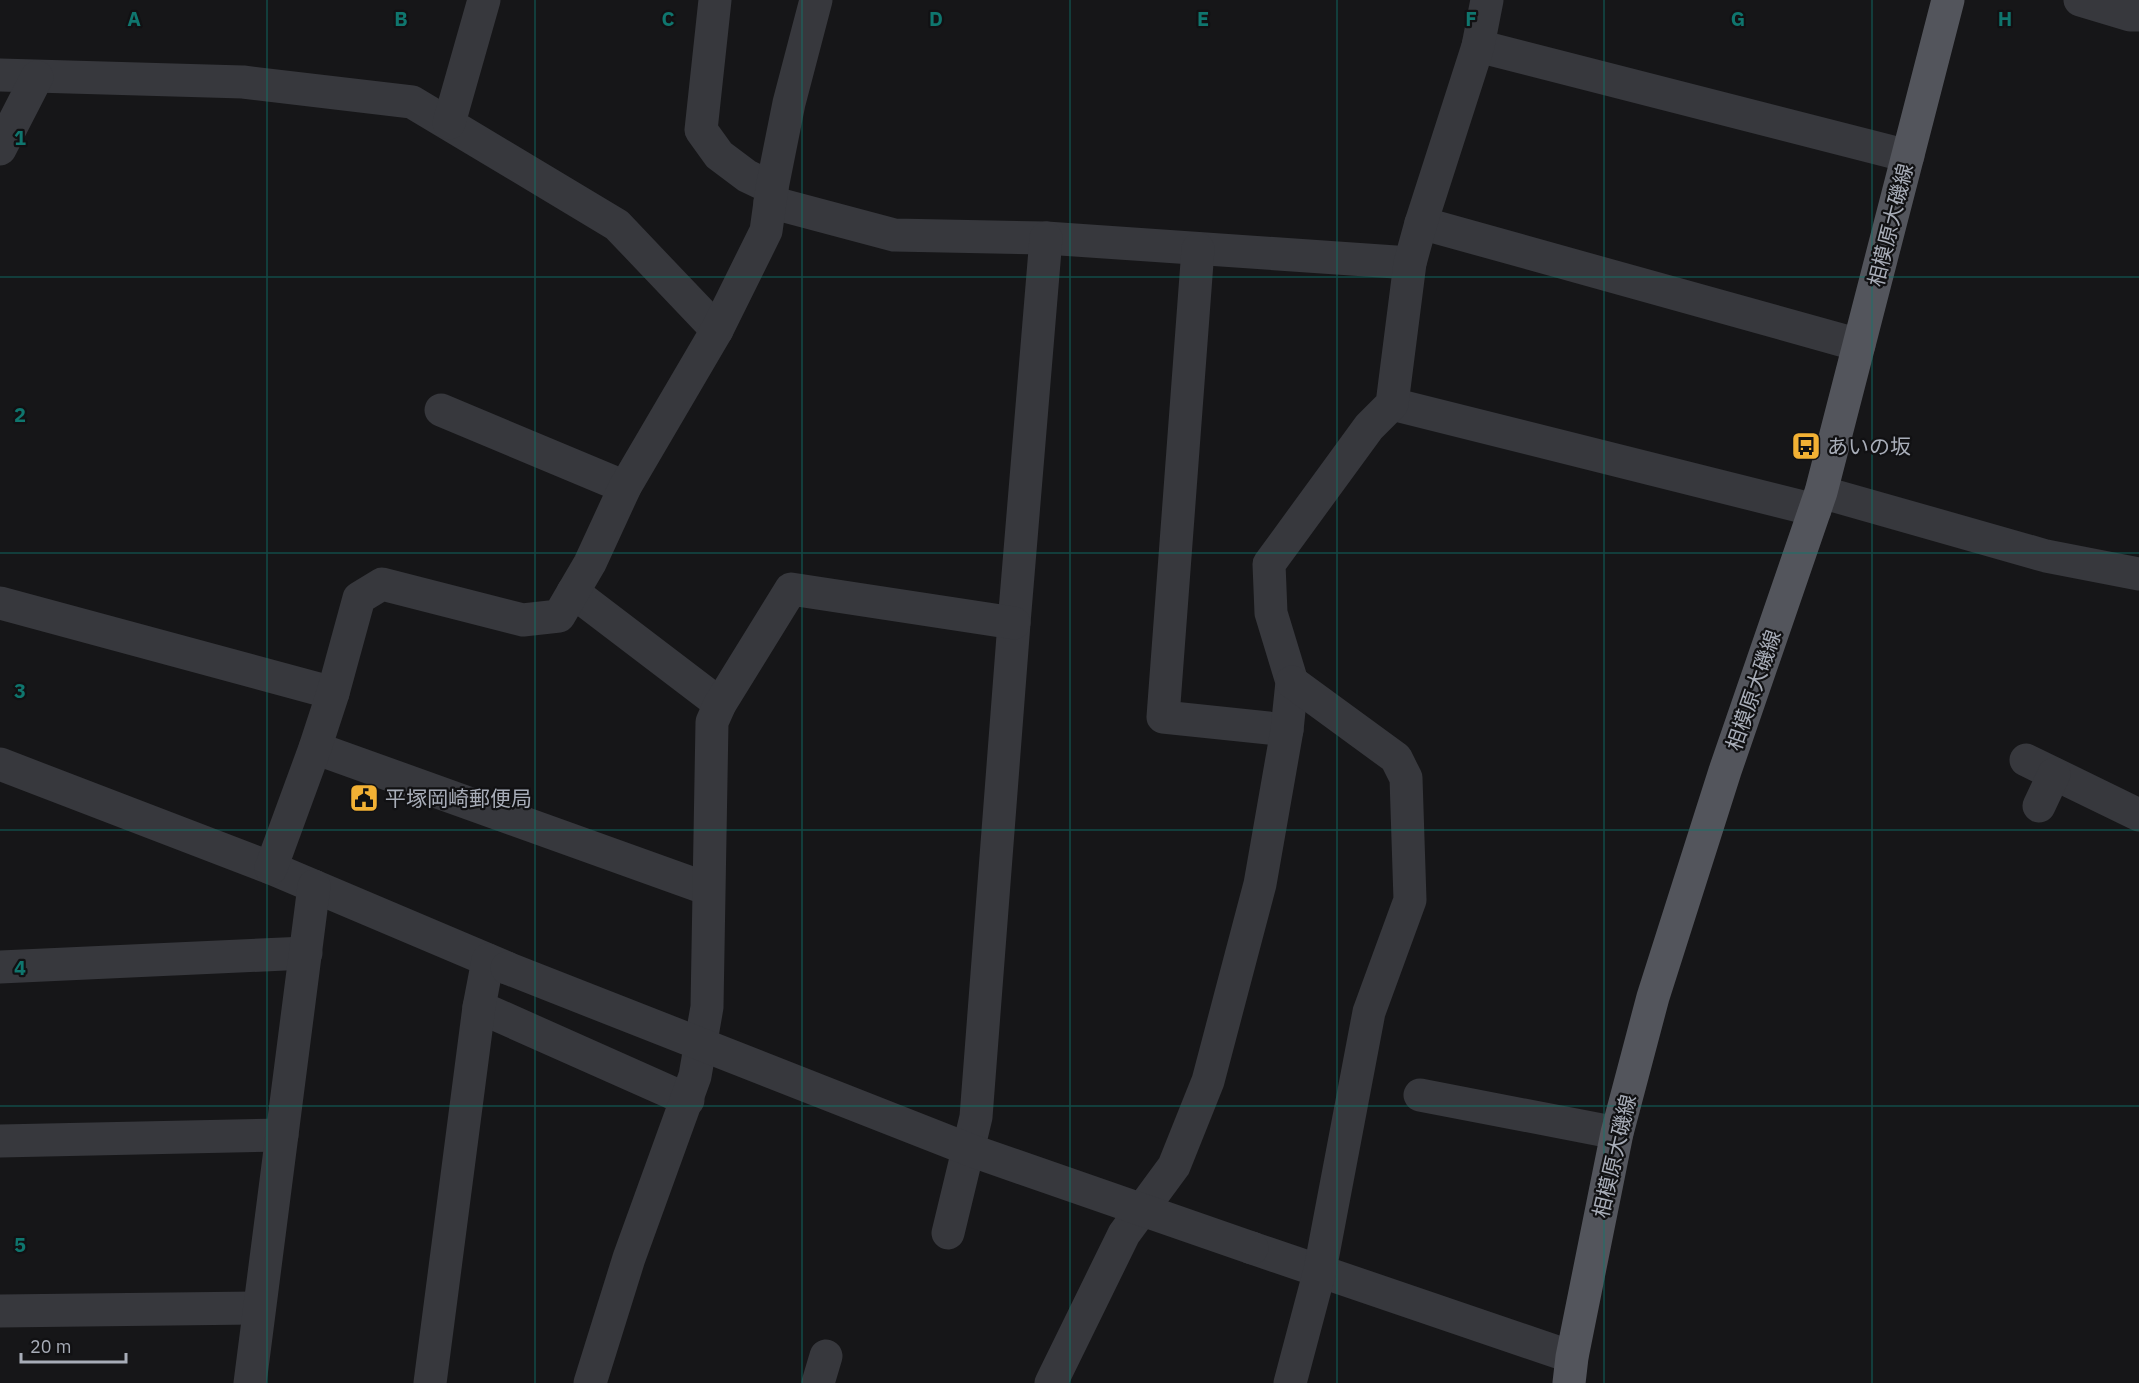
<svg xmlns="http://www.w3.org/2000/svg" width="2139" height="1383" viewBox="0 0 2139 1383" font-family="'IBM Plex Sans','Noto Sans JP',sans-serif">
<style>
.lines{fill:none;stroke-linecap:round;stroke-linejoin:round}
.minor{stroke:#37383d;stroke-width:33}
.major{stroke:#53555c;stroke-width:33}
.minor-bridge{stroke:#37383d;stroke-width:33}
.grid{fill:none;stroke:#0f766e;stroke-width:1.5;stroke-opacity:0.55}
.labels{text-anchor:middle;dominant-baseline:central;stroke-width:4.5;stroke-linejoin:round;paint-order:stroke}
.street-label{font-size:21px;fill:#a8adb8;stroke:#111113}
.poi-label{font-size:21px;fill:#a8adb8;stroke:#111113;text-anchor:start}
.grid-label{font-size:20px;text-anchor:middle;font-weight:bold;fill:#0f766e;stroke:#111113;stroke-width:4.5;stroke-linejoin:round;paint-order:stroke}
</style>
<rect width="100%" height="100%" fill="#161618"/>
<g class="lines">
<g class="minor">
<polyline points="715,0 701,130 719,155 747,176 772,188"/>
<polyline points="2080,0 2130,15 2139,15"/>
<polyline points="1478,46 1908,156"/>
<polyline points="0,75 243,82 412,102 617,225 717,330"/>
<polyline points="449,123 484,0"/>
<polyline points="0,149 37,77"/>
<polyline points="770,202 894,235 1046,238 1410,263"/>
<polyline points="1421,223 1859,345"/>
<polyline points="1198,249 1163,717 1287,730"/>
<polyline points="1392,404 1815,510"/>
<polyline points="441,410 625,487"/>
<polyline points="1821,492 2046,556 2139,574"/>
<polyline points="573,592 720,704"/>
<polyline points="0,603 333,693"/>
<polyline points="315,748 708,889"/>
<polyline points="2026,760 2139,815"/>
<polyline points="0,764 271,868 507,968"/>
<polyline points="2039,806 2054,774"/>
<polyline points="271,868 315,748 333,693 359,598 382,584 523,620 559,616 590,563 625,487 717,330 766,231 772,188 789,103 816,0"/>
<polyline points="0,967 306,953"/>
<polyline points="479,1007 688,1100"/>
<polyline points="1420,1095 1617,1133"/>
<polyline points="0,1141 282,1135"/>
<polyline points="948,1233 976,1117 1014,623 1046,238"/>
<polyline points="1252,1248 1572,1357"/>
<polyline points="0,1311 259,1308"/>
<polyline points="250,1383 314,886"/>
<polyline points="430,1383 479,1007 488,960"/>
<polyline points="590,1383 629,1258 695,1076 707,1007 712,722 720,704 791,589 1014,623"/>
<polyline points="818,1383 826,1356"/>
<polyline points="1051,1383 1124,1234 1174,1166 1208,1081 1260,884 1287,730 1292,682 1271,613 1269,564 1369,427 1392,404 1410,263 1421,223 1478,46 1487,0"/>
<polyline points="1290,1383 1320,1270 1369,1012 1410,900 1406,778 1396,758 1292,682"/>
</g>
<polyline class="major" points="1569,1383 1572,1357 1617,1133 1653,997 1725,771 1821,492 1948,0"/>
<polyline class="minor-bridge" points="507,968 970,1150 1252,1248"/>
</g>
<path class="grid" d="M267,0v1383M535,0v1383M802,0v1383M1070,0v1383M1337,0v1383M1604,0v1383M1872,0v1383M0,277h2139M0,553h2139M0,830h2139M0,1106h2139"/>
<defs>
<g id="bus-square" transform="scale(1.5)"><rect x="-9" y="-9" width="18" height="18" rx="4" fill="#f2b134" stroke="#111113"/><path d="M-5-6H5V4H4V6H2V4H-2V6H-4V4H-5ZM-3.5-4V0h7V-4ZM-3.5 1.2v1.5H-2V1.2ZM2 1.2v1.5H3.5V1.2Z" fill="#111"/></g>
<g id="civic-square" transform="scale(1.5)"><rect x="-9" y="-9" width="18" height="18" rx="4" fill="#f2b134" stroke="#111113"/><path d="M-.6-6.5H3V-4.5H.6V-3L4-1V1h2V6H-6V1h2V-1L-.6-3ZM-1.2 2.5V6h2.4V2.5Z" fill="#111"/></g>
</defs>
<g fill-rule="evenodd">
<use href="#bus-square" x="1806" y="446"/>
<use href="#civic-square" x="364" y="798"/>
</g>
<g class="labels">
<g class="street-label">
<text transform="translate(1890 225) rotate(-76)">相模原大磯線</text>
<text transform="translate(1753 690) rotate(-71)">相模原大磯線</text>
<text transform="translate(1614 1156) rotate(-77)">相模原大磯線</text>
</g>
<g class="poi-label">
<text x="1827" y="446">あいの坂</text>
<text x="385" y="798">平塚岡崎郵便局</text>
</g>
</g>
<g class="grid-label">
<text x="134" y="26">A</text>
<text x="401" y="26">B</text>
<text x="668" y="26">C</text>
<text x="936" y="26">D</text>
<text x="1203" y="26">E</text>
<text x="1471" y="26">F</text>
<text x="1738" y="26">G</text>
<text x="2005" y="26">H</text>
<text x="20" y="145">1</text>
<text x="20" y="422">2</text>
<text x="20" y="698">3</text>
<text x="20" y="975">4</text>
<text x="20" y="1252">5</text>
</g>
<path d="M21 1353v9h105v-9" fill="none" stroke="#a8adb8" stroke-width="3"/>
<text x="30" y="1353" font-size="18" fill="#a8adb8" stroke="#111113" stroke-width="4.5" paint-order="stroke">20 m</text>
</svg>
